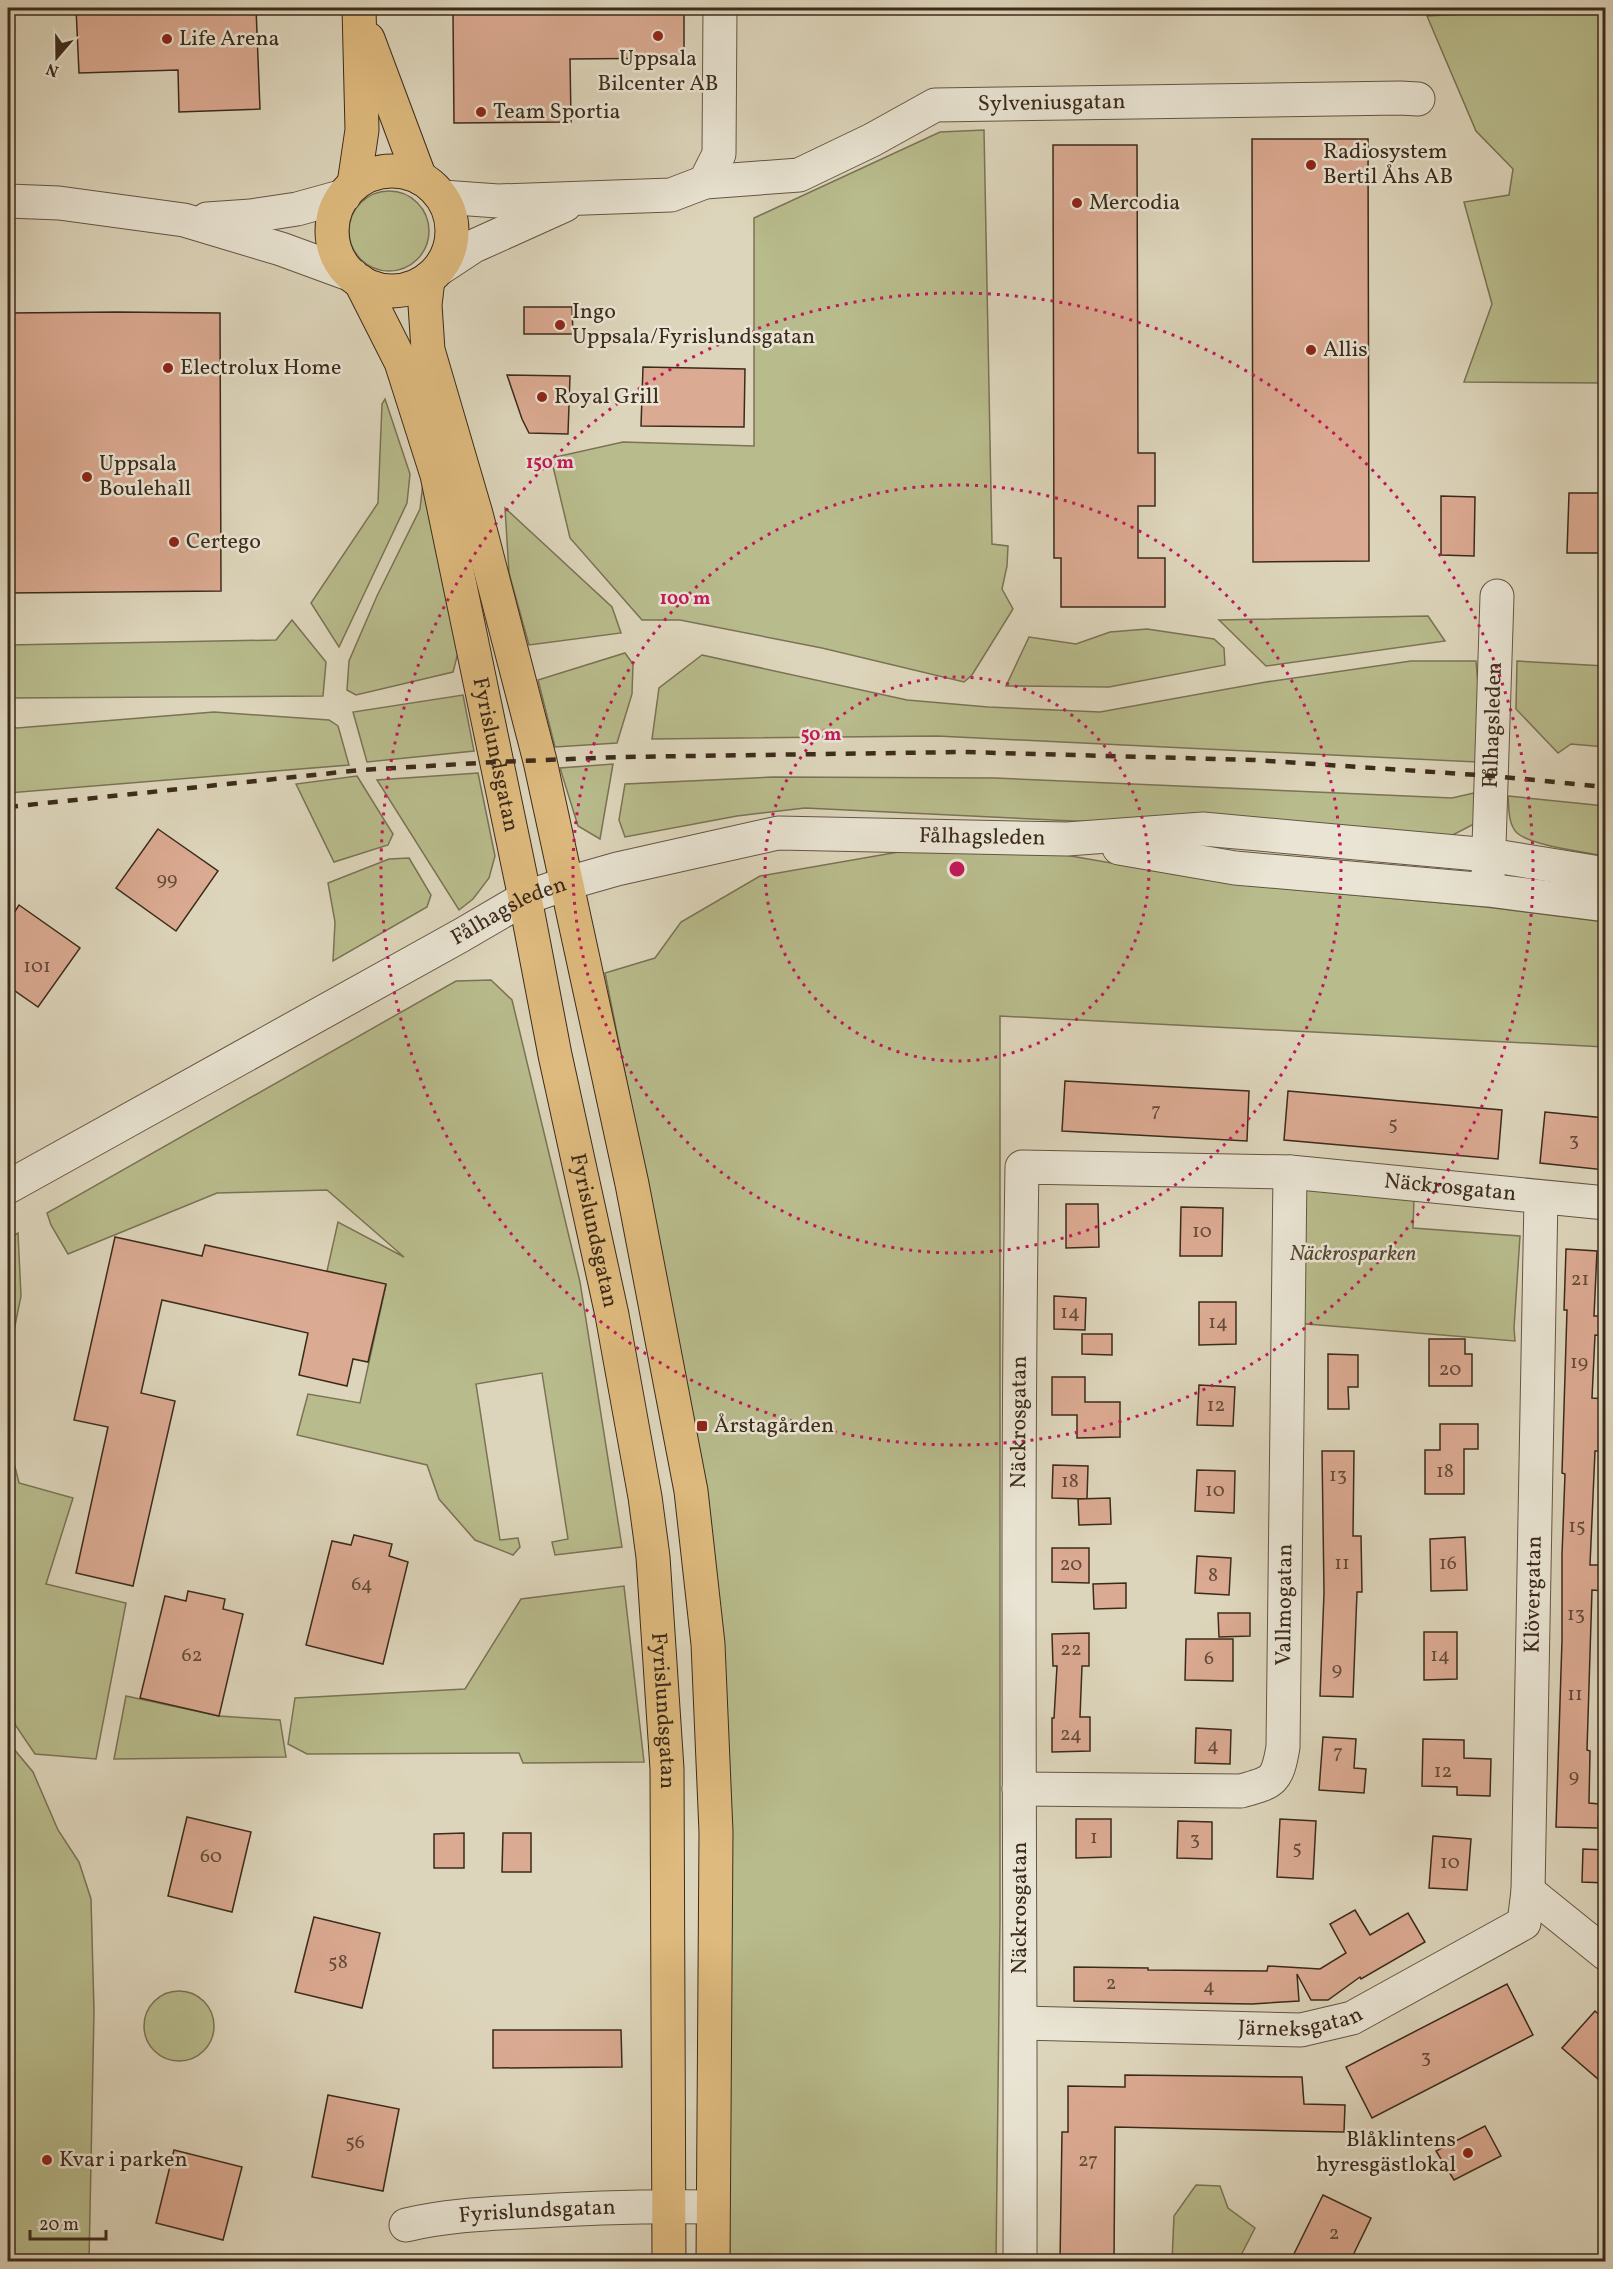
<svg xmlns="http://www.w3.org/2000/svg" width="1613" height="2269" viewBox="0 0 1613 2269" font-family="Vollkorn,serif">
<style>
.green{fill:#b8bb8c;stroke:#7a7354;stroke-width:1.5}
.building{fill:#dbaa92;stroke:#3c2b1b;stroke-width:1.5}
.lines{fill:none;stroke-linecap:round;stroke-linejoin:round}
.minor-casing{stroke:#645643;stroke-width:35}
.major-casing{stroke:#3c2b1b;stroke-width:35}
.minor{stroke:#e9e4d3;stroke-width:33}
.major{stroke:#deba7e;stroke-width:33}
.rail{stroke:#3c2b1b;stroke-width:4.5;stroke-dasharray:10 10;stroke-linecap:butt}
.ring{fill:none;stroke:#c2185b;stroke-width:3;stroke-dasharray:3 6}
.poi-dot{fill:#8f2418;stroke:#e9e4d3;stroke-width:2}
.labels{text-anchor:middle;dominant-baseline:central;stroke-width:5;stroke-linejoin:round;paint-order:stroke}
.number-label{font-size:20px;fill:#644b39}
.poi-label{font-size:22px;fill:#3c2b1b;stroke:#e9e4d3;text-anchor:start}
.street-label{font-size:22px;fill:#3c2b1b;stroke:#e9e4d3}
.park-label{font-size:22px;font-style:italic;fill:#554832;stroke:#e9e4d3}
.centre{fill:#c2185b;stroke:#e9e4d3;stroke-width:3}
.ring-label{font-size:18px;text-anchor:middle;font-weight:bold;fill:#c2185b;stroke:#e9e4d3;stroke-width:5;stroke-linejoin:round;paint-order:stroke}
</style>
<rect width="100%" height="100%" fill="#ddd5bb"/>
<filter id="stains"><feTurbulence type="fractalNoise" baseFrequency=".00333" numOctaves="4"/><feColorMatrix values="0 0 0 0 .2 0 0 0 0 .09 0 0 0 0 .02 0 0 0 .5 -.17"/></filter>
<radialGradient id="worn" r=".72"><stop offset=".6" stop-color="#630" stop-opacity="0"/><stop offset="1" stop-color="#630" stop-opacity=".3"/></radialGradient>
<g class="green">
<polygon points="1524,8 1605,8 1605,383 1464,382 1492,304 1464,202 1509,195 1513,169 1476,131 1427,16 1517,11"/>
<polygon points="984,130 992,544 1008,546 1007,566 1002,589 1013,609 972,675 964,682 822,648 680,620 642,620 570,538 551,458 623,442 754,446 754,218 940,132"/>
<circle cx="389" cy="231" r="40"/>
<polygon points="385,399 410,474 407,503 339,647 311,603 378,503 382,404"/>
<polygon points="424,473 459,649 453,672 356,695 347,690 349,661 377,596 420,509"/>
<polygon points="505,508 612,607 621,633 529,645 509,573"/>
<polygon points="1428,616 1445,641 1266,666 1219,620"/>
<polygon points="292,620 326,662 323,696 8,698 8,645 276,640"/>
<polygon points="1147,629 1214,639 1224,648 1225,665 1109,687 1006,686 1029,637 1076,644 1110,632"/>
<polygon points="625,653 633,664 632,694 617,743 555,747 538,680"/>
<polygon points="702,655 907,700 988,707 1100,712 1266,682 1411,661 1476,661 1480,708 1477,762 937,736 652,739 659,688"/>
<polygon points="1517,661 1605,666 1605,747 1571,744 1558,753 1516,709"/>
<polygon points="463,695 474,751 367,762 353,712"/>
<polygon points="214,712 329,720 338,726 349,765 8,793 8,726 17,728"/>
<polygon points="613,764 600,839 578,826 560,768"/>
<polygon points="478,773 495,856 489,878 473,899 459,910 377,780"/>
<polygon points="357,776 393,834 388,845 334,862 296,784"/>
<polygon points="773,777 995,778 1452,798 1474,793 1474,824 1445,839 805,808 737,816 625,837 619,820 625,784"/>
<path d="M1508,796l97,10v50c-20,-4 -73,-10 -88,-23 -9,-9 -8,-25 -9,-37z"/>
<polygon points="910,850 1065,855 1233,884 1486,907 1605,922 1605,1047 1000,1016 1000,1919 996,2261 730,2261 729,2207 684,1370 605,973 655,958 681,922 760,876"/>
<polygon points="409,858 431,895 427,907 333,961 335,922 328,883 389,859"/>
<polygon points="491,980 512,1000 580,1282 622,1547 555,1555 552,1542 568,1539 542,1373 476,1384 500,1540 518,1538 520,1547 513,1555 475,1540 439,1499 427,1465 297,1435 308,1394 360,1403 386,1285 327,1271 338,1222 404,1257 327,1190 217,1193 68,1254 51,1225 47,1213 456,981"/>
<polygon points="1297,1187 1414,1199 1413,1228 1520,1236 1514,1328 1515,1341 1295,1323"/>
<polygon points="18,1233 21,1296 8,1360 8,1239"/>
<polygon points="8,1446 10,1447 19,1483 73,1498 46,1584 126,1603 96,1759 35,1754 16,1726 8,1708"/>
<polygon points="624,1586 644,1762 523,1763 519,1753 307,1754 288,1744 295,1698 465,1689 521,1599"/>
<polygon points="126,1696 219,1716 280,1720 286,1757 114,1759"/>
<polygon points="8,1742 33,1772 58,1830 79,1862 91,1899 94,2011 89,2261 8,2261"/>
<circle cx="179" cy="2026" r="35"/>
<polygon points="1196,2185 1220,2186 1228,2208 1255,2228 1238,2261 1233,2261 1223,2256 1220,2261 1172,2261 1174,2216"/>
</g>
<g class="building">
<polygon points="76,8 256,8 260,109 179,112 178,70 79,73"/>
<polygon points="684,11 684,58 570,59 571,122 454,123 453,14"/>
<polygon points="1252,139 1368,139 1369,561 1253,562"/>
<polygon points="1053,145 1137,145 1138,453 1155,453 1155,506 1138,506 1138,558 1165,558 1165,607 1061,607 1061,558 1054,558"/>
<polygon points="524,307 572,307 573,334 524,334"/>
<polygon points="117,312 220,313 221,591 8,593 8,313"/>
<polygon points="643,367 745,369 744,427 641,426"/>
<polygon points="507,375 570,376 568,434 529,433 522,419"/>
<polygon points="1569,493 1605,493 1605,553 1567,553"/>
<polygon points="1441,496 1475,497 1474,556 1441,555"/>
<polygon points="158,829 218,871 176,931 116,888"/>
<polygon points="19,905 80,948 38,1007 8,986 8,922"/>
<polygon points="1065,1081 1249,1091 1247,1141 1062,1131"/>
<polygon points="1288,1091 1502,1110 1498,1159 1284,1140"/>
<polygon points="1545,1112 1605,1118 1605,1170 1540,1163"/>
<polygon points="1066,1204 1098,1204 1099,1247 1066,1248"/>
<polygon points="1181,1207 1223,1208 1222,1256 1180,1256"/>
<polygon points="115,1237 202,1256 205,1245 386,1284 368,1362 353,1359 347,1386 299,1375 308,1333 162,1300 141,1393 175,1401 133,1586 76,1573 108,1427 74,1420"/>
<polygon points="1566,1249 1597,1251 1594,1316 1605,1316 1605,1336 1595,1335 1592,1398 1605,1399 1605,1451 1595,1451 1590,1565 1605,1565 1605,1591 1592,1590 1587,1750 1590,1751 1589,1803 1599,1804 1598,1828 1556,1827 1562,1640 1562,1555 1565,1474 1562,1473 1567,1310 1564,1310"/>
<polygon points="1054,1296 1086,1298 1085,1330 1054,1329"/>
<polygon points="1199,1302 1236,1302 1236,1344 1199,1345"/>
<polygon points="1082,1334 1112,1334 1112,1355 1082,1354"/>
<polygon points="1429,1339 1465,1339 1465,1354 1472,1354 1472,1386 1429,1386"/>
<polygon points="1328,1354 1358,1355 1358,1387 1348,1387 1349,1409 1328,1409"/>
<polygon points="1052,1377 1085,1377 1085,1402 1120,1402 1120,1437 1077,1438 1077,1415 1052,1415"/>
<polygon points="1199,1385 1235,1387 1233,1426 1197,1425"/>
<polygon points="1440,1424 1478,1424 1478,1449 1464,1449 1464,1494 1425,1494 1425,1450 1440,1450"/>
<polygon points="1322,1451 1354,1451 1353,1536 1361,1536 1362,1592 1357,1592 1353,1697 1320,1696 1324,1593"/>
<polygon points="1053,1465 1088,1466 1087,1499 1052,1498"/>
<polygon points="1197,1470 1235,1471 1234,1513 1195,1511"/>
<polygon points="1110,1498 1111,1524 1079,1525 1078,1499"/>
<polygon points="354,1535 392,1544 389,1556 408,1562 383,1664 306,1645 332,1541 351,1545"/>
<polygon points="1465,1537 1467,1590 1431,1591 1430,1539"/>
<polygon points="1052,1548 1089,1548 1089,1583 1052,1582"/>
<polygon points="1197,1556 1231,1558 1229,1595 1195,1593"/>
<polygon points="1126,1583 1126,1608 1094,1609 1093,1584"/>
<polygon points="188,1591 225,1599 223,1609 243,1614 219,1716 140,1698 165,1596 186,1601"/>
<polygon points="1218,1613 1250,1613 1250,1636 1219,1637"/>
<polygon points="1424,1632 1457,1632 1457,1679 1424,1680"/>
<polygon points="1089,1633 1089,1666 1082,1666 1080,1717 1090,1717 1090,1751 1052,1752 1052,1718 1054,1718 1057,1666 1053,1666 1052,1634"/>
<polygon points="1186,1639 1233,1639 1233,1681 1185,1680"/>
<polygon points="1196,1728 1231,1730 1230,1764 1195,1763"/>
<polygon points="1323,1737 1356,1739 1354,1768 1366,1769 1364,1793 1319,1790"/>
<polygon points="1423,1739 1464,1740 1464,1758 1491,1759 1490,1796 1457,1795 1457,1787 1422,1786"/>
<polygon points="187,1817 251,1832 232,1912 168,1896"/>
<polygon points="1076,1819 1111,1819 1111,1857 1076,1858"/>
<polygon points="1280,1819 1316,1821 1313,1879 1277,1877"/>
<polygon points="1178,1821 1212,1822 1212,1859 1177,1858"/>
<polygon points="464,1833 464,1868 434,1868 434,1834"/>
<polygon points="503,1833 531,1833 531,1872 502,1872"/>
<polygon points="1433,1836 1471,1839 1467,1890 1429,1888"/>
<polygon points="1583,1849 1605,1850 1605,1883 1582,1882"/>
<polygon points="1355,1910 1370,1935 1408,1913 1425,1942 1361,1979 1360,1977 1328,2000 1311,2000 1297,1974 1299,2001 1252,2004 1074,2001 1074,1967 1148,1968 1148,1970 1267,1971 1268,1966 1320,1969 1346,1953 1330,1924"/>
<polygon points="314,1917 380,1933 362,2008 295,1992"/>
<polygon points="1507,1984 1533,2035 1372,2118 1346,2067"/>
<polygon points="1595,2011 1605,2020 1605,2085 1562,2048"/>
<polygon points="493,2030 621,2030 622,2067 493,2068"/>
<polygon points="1125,2075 1302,2077 1304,2104 1345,2105 1344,2132 1115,2127 1114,2262 1060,2262 1062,2132 1068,2132 1068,2086 1125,2087"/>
<polygon points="328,2095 399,2109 383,2191 312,2177"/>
<polygon points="1485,2126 1501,2156 1454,2180 1436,2151"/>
<polygon points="174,2150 242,2167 223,2240 156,2223"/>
<polygon points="1323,2195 1371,2218 1356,2249 1350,2262 1290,2262"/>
</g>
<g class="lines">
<g class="minor-casing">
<g id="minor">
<path id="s1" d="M705,182l94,-7 73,-35 63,-35 465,-7 18,1"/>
<polyline points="442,197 498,201 671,195 705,182 719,154 720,8"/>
<polyline points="8,201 59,203 184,220 281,249 352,275"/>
<polyline points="207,219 251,216 297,209 344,196"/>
<polyline points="439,269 474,246 565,205"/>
<polyline points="1119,848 1235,868 1488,890 1606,905"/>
<path id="s2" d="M1488,877l9,-281"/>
<path id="s3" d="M8,1187l452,-251 65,-38 43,-15 49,-14 161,-36 289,6 136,-10 286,26 117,19"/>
<path id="s4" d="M1019,1789l222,2c32,-9 36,-9 42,-44l7,-575"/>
<polyline points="1528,1891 1606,1954"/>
<path id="s5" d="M1021,2023l280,7 51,-12 172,-95 4,-32 13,-694"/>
<path id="s6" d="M406,2225c37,-9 75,-11 114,-13 64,-4 129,-6 193,-5"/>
<path id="s7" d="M1020,2262c1,-365 -4,-730 2,-1095l268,5 316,31"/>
</g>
</g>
<g class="major-casing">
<g id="major">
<polyline points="368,39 420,178"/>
<circle cx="392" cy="231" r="60"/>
<polyline points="354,184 362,130 359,8"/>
<polyline points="428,279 425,305 428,350 476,514 540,761 632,1184 691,1491 708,1644 716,1832 713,2262"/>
<path id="s8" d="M360,281l41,81 36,113 88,423 30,157 57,260 33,182 8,60 14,212 2,493"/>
</g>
</g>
<use href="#minor" class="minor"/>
<use href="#major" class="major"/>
<polyline class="rail" points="8,807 361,770 496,762 621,757 963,752 1254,760 1493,776 1606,787"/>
</g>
<g class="ring">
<circle cx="957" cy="869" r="192"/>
<circle cx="957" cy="869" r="384"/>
<circle cx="957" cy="869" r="576"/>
</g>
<g class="poi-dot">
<circle cx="658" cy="36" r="6"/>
<circle cx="167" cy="39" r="6"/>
<circle cx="481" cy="112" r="6"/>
<circle cx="1311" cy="165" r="6"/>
<circle cx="1077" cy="203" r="6"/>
<circle cx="560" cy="325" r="6"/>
<circle cx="1311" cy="350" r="6"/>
<circle cx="168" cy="368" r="6"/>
<circle cx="542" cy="397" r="6"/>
<circle cx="87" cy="477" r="6"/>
<circle cx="174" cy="542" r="6"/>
<rect x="696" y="1420" width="12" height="12" rx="3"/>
<circle cx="1468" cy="2153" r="6"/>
<circle cx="47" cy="2160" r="6"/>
</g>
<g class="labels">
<g class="number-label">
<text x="167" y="880">99</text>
<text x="37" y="967">101</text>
<text x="1156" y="1111">7</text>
<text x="1393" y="1125">5</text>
<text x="1574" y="1141">3</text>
<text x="1202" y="1232">10</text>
<text x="1580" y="1280">21</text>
<text x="1070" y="1313">14</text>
<text x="1218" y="1323">14</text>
<text x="1579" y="1363">19</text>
<text x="1450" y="1370">20</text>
<text x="1216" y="1406">12</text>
<text x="1445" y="1472">18</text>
<text x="1338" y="1476">13</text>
<text x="1070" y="1482">18</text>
<text x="1215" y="1491">10</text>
<text x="1577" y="1527">15</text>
<text x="1342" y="1564">11</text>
<text x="1448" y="1564">16</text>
<text x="1071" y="1565">20</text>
<text x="1213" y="1576">8</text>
<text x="362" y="1585">64</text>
<text x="1576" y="1615">13</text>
<text x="1071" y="1650">22</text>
<text x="192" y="1656">62</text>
<text x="1440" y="1656">14</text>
<text x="1209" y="1659">6</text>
<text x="1337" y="1670">9</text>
<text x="1575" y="1695">11</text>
<text x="1071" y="1735">24</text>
<text x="1213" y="1746">4</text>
<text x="1338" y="1753">7</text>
<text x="1443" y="1772">12</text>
<text x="1574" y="1777">9</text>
<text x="1094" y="1838">1</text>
<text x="1195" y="1840">3</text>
<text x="1297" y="1849">5</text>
<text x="211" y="1857">60</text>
<text x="1450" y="1863">10</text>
<text x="338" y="1963">58</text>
<text x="1111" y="1984">2</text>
<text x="1209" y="1987">4</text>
<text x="1426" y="2058">3</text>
<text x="355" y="2143">56</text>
<text x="1088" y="2161">27</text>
<text x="1334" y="2234">2</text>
</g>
<g class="poi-label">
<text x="179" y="39">Life Arena</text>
<text x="658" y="59" text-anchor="middle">Uppsala<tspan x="658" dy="25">Bilcenter AB</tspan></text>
<text x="493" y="112">Team Sportia</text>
<text x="1323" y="152">Radiosystem<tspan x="1323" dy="25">Bertil Åhs AB</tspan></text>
<text x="1089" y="203">Mercodia</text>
<text x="572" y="312">Ingo<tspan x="572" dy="25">Uppsala/Fyrislundsgatan</tspan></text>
<text x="1323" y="350">Allis</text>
<text x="180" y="368">Electrolux Home</text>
<text x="554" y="397">Royal Grill</text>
<text x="99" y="464">Uppsala<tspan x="99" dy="25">Boulehall</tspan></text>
<text x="186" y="542">Certego</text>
<text x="714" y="1426">Årstagården</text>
<text x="1456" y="2140" text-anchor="end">Blåklintens<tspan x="1456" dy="25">hyresgästlokal</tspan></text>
<text x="59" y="2160">Kvar i parken</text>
</g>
<g class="street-label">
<text stroke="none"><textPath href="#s1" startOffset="364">Sylveniusgatan</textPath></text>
<text stroke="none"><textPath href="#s2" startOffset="152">Fålhagsleden</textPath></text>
<text stroke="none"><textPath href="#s8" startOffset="495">Fyrislundsgatan</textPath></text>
<text stroke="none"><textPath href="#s3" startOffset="1058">Fålhagsleden</textPath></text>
<text stroke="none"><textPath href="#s3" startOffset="572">Fålhagsleden</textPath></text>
<text stroke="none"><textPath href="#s7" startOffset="1524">Näckrosgatan</textPath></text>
<text stroke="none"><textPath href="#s8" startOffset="981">Fyrislundsgatan</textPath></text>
<text stroke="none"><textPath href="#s7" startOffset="840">Näckrosgatan</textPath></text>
<text stroke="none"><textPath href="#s5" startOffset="858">Klövergatan</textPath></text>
<text stroke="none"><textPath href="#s4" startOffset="432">Vallmogatan</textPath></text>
<text stroke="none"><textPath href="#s8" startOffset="1467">Fyrislundsgatan</textPath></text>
<text transform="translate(1020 1908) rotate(-90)">Näckrosgatan</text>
<text stroke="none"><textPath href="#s5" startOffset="280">Järneksgatan</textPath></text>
<text stroke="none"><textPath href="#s6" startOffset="132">Fyrislundsgatan</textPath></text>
</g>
<g class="park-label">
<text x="1353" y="1254">Näckrosparken</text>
</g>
</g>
<circle cx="957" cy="869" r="9" class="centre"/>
<g class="ring-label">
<text x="550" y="468">150 m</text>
<text x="685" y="604">100 m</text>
<text x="821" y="740">50 m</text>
</g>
<rect width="1613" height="2269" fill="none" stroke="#ddd5bb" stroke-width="30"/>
<rect x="9" y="9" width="1595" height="2251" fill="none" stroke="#3c2b1b" stroke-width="3"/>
<rect x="15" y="15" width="1583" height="2239" fill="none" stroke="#3c2b1b" stroke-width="1.5"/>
<g transform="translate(57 57) rotate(200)" stroke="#e9e4d3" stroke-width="4.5" paint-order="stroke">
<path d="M0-4.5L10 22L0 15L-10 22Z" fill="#3c2b1b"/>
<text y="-9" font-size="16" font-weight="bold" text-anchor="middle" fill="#3c2b1b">N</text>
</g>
<path d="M30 2230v9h76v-9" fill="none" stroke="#3c2b1b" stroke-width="3"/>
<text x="39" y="2230" font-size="18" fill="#3c2b1b" stroke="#e9e4d3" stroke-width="4.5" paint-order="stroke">20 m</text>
<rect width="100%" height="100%" filter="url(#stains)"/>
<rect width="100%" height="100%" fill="url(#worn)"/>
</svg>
